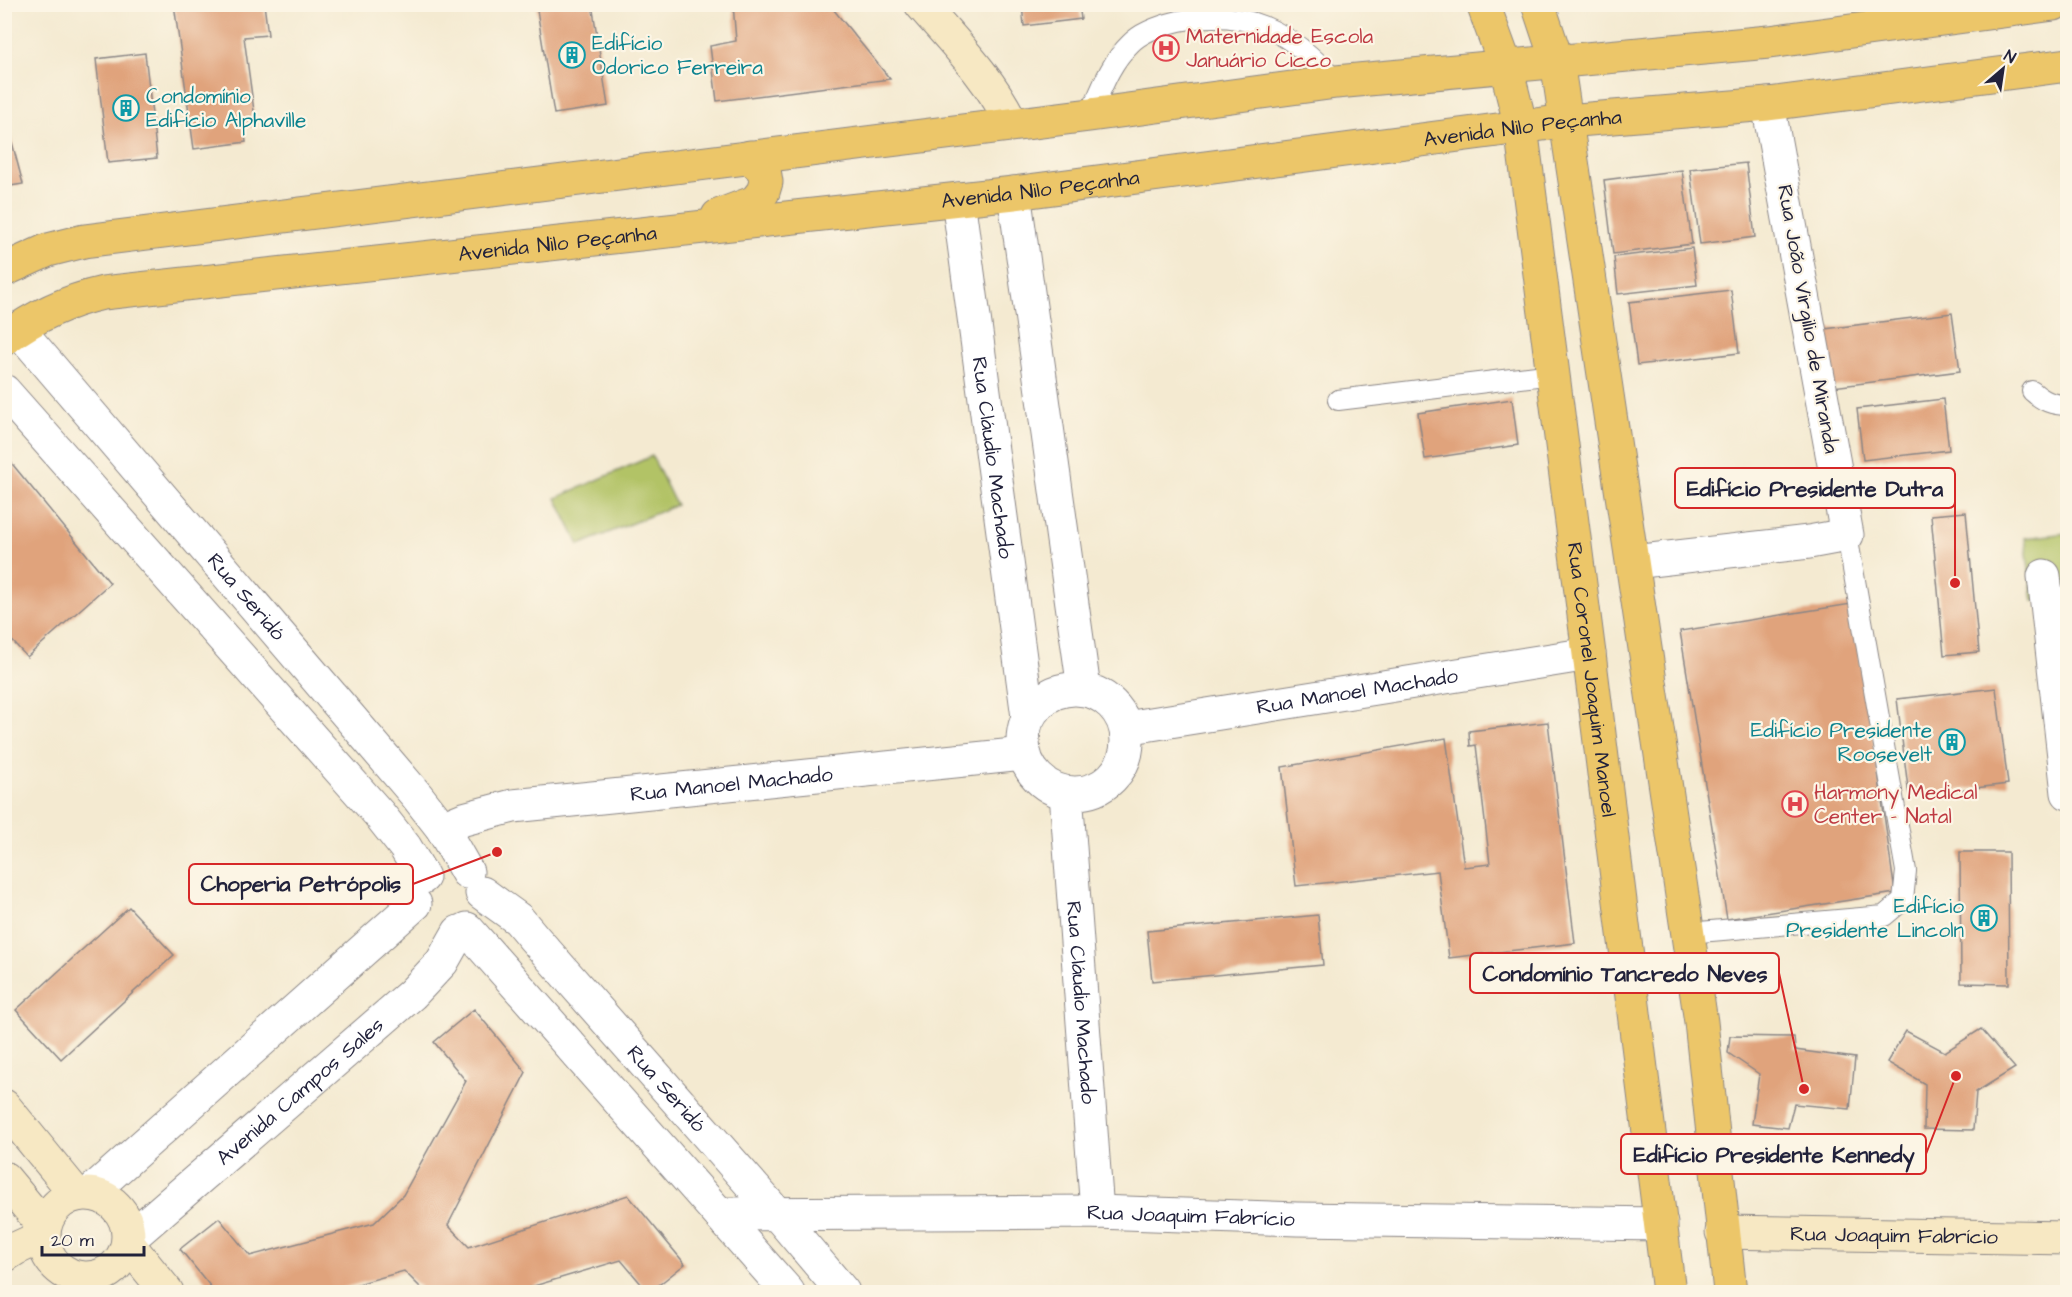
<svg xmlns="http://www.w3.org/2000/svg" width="2072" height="1297" viewBox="0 0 2072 1297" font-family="'Architects Daughter',sans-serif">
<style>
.green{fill:#b2c366;stroke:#6a7250;stroke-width:1.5}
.building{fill:#e0a37b}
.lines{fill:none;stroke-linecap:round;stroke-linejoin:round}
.lane-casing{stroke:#8b8686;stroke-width:22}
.street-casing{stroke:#8b8686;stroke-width:35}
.secondary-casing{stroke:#8b8686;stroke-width:35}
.primary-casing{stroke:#8b8686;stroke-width:35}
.lane{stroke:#fff;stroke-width:20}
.street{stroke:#fff;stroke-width:33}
.secondary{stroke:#f7e8c3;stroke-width:33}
.primary{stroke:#ecc669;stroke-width:33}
.labels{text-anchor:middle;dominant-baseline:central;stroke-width:4.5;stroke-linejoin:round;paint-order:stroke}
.health-label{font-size:21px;fill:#be3a42;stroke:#fcf5e5;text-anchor:start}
.culture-label{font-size:21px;fill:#0d838f;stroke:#fcf5e5;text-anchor:start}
.street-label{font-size:21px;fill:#22223b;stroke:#fcf5e5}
.leader{fill:none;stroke:#d62828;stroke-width:2}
.callout-dot{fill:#d62828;stroke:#fcf5e5;stroke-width:2}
.callout{fill:#fcf5e5;stroke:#d62828;stroke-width:2}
.callout-label{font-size:22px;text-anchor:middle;font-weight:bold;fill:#22223b}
</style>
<rect width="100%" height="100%" fill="#fcf5e5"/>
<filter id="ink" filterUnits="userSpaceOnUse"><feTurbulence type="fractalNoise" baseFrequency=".0167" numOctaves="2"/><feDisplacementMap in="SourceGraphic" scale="12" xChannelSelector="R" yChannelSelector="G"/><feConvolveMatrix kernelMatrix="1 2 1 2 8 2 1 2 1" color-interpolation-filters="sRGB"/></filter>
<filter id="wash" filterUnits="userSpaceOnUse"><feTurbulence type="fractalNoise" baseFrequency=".008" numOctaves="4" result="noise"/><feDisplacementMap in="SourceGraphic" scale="24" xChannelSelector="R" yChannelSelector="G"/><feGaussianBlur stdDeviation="1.35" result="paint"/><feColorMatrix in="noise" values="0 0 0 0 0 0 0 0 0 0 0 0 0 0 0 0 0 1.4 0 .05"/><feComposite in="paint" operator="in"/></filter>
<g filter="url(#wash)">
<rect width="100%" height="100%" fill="#f4ead1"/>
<g class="green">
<polygon points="652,456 676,505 579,545 556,498"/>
<polygon points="2067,533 2067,629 2063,598 2033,601 2025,538"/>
</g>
<g id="blocks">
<g class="building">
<polygon points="174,4 264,4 268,35 244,37 256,126 244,128 246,142 194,149"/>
<polygon points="536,4 592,4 608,106 554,114"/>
<polygon points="733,4 829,4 890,79 717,101 710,46 736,41"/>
<polygon points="1022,4 1079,4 1081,19 1024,26"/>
<polygon points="145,53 157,158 108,163 96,59"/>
<polygon points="4,112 23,184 4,187"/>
<polygon points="1746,163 1755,237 1700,244 1690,169"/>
<polygon points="1682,170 1692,244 1613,254 1604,180"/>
<polygon points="1692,248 1697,285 1618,294 1614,257"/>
<polygon points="1731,290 1739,353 1637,365 1629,302"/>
<polygon points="1952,313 1960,371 1825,388 1817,330"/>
<polygon points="1512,399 1518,445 1425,459 1418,413"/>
<polygon points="1943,399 1949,450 1863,460 1857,409"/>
<polygon points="4,454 110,583 27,657 4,632"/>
<polygon points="1966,512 1979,652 1944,655 1931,515"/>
<polygon points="1851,604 1870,715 1895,893 1727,919 1680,631"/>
<polygon points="1996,688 2008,784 1909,796 1897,699"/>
<polygon points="1548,722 1575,943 1449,958 1438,871 1296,886 1282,767 1446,738 1464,867 1490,864 1476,745 1470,746 1469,731"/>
<polygon points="1960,852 2008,852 2009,984 1961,983"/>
<polygon points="129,907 174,955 61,1059 16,1010"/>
<polygon points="1318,915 1323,965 1152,981 1147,931"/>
<polygon points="474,1009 526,1072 448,1225 469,1247 628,1195 685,1264 650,1292 648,1292 621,1260 514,1292 419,1292 421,1288 404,1271 329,1292 215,1292 180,1249 219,1218 250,1256 374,1223 403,1195 466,1081 434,1042"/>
<polygon points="1981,1029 2015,1068 1976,1092 1973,1130 1924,1129 1925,1084 1887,1062 1906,1031 1945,1052"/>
<polygon points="1730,1036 1794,1037 1795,1050 1855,1058 1850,1109 1794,1104 1788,1128 1752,1124 1759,1074 1728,1053"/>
</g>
</g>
</g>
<g filter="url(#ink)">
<use href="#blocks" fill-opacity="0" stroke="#8b8686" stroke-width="1.5"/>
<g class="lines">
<g class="lane-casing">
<g id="lane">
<path d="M1090,115c11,-25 20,-52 40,-71 12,-13 32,-19 49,-23 67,-15 114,12 157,61"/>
<path d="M2032,391c11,10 20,14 36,14"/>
<polyline points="1338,400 1553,374"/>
<polyline points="1688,933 1884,916 1903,900 1906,871 1847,535"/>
</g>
</g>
<g class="street-casing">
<g id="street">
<polyline points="1014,193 1084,689"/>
<path id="s1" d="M958,199l70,518"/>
<path id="s2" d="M18,329l399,467 25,32 25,44"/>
<polyline points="4,391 379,814 405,847 423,877"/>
<polyline points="1633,562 1809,542 1847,535 1768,104"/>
<polyline points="2044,576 2068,793"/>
<circle cx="1075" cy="741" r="52"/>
<path id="s3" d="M1126,728l463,-74"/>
<path id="s4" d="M1066,793l31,419"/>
<path id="s5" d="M442,828l22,-9 49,-13 511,-52"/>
<path id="s6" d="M482,893l36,26 16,19 244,277 65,77"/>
<polyline points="467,929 788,1292"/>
<polyline points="90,1193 415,904"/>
<path id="s7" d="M721,1214l376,-2 200,7 364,5"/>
<path id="s8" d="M129,1239l283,-245 30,-32 17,-30"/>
</g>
</g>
<g class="secondary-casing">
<g id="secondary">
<path d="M921,4c32,37 70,75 91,120"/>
<polyline points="4,1106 76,1194"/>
<polyline points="4,1178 44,1226"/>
<circle cx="86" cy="1236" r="42"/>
<path id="s9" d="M1722,1232l346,6"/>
<polyline points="128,1244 167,1292"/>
<polyline points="4,1256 15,1249 43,1236"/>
</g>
</g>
<g class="primary-casing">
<g id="primary">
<path id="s10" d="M1483,4l23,63 15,60 68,527 80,638"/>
<polyline points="1538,4 1557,61 1701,1022 1730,1292"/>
<polyline points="718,216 755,202 763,192 766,182 764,170 750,157"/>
<polyline points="4,270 48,250 84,241 1090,115 1336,82 1769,42 2054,4"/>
<path id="s11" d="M4,339c31,-23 63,-38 99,-46l911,-100 552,-72 202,-17 300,-39"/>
</g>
</g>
<use href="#lane" class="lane"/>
<use href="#street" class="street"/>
<use href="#secondary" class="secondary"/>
<use href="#primary" class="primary"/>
</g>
</g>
<defs>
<g id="hospital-ring" transform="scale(1.35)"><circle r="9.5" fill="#fcf5e5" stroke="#e0444e" stroke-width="1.5"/><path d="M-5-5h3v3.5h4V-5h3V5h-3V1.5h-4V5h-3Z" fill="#e0444e"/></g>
<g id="building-ring" transform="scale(1.35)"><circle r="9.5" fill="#fcf5e5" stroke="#0f9aa8" stroke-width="1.5"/><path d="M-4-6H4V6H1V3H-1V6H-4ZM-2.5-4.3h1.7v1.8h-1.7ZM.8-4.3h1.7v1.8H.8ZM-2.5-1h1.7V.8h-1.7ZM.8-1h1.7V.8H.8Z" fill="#0f9aa8"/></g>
</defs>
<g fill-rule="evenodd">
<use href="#hospital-ring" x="1166" y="48"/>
<use href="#building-ring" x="572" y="55"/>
<use href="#building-ring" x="126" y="108"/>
<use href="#building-ring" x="1952" y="742"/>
<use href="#hospital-ring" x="1795" y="804"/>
<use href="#building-ring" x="1984" y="918"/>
</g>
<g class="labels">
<g class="health-label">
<text x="1186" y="36">Maternidade Escola<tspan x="1186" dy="24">Januário Cicco</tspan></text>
<text x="1814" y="792">Harmony Medical<tspan x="1814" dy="24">Center - Natal</tspan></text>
</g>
<g class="culture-label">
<text x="592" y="43">Edifício<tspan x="592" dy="24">Odorico Ferreira</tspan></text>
<text x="146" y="96">Condomínio<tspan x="146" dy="24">Edifício Alphaville</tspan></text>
<text x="1932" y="730" text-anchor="end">Edifício Presidente<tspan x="1932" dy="24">Roosevelt</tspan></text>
<text x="1964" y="906" text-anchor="end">Edifício<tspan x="1964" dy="24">Presidente Lincoln</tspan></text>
</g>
<g class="street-label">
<text stroke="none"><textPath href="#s11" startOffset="1539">Avenida Nilo Peçanha</textPath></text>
<text stroke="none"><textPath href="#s11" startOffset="1053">Avenida Nilo Peçanha</textPath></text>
<text stroke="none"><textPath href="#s11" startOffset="567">Avenida Nilo Peçanha</textPath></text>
<text transform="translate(1808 319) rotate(80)">Rua João Virgilio de Miranda</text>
<text stroke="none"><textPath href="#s1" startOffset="261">Rua Cláudio Machado</textPath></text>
<text stroke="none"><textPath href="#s2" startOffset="352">Rua Seridó</textPath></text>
<text stroke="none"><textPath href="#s10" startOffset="686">Rua Coronel Joaquim Manoel</textPath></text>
<text stroke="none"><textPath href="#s3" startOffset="234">Rua Manoel Machado</textPath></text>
<text stroke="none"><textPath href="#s5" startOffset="294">Rua Manoel Machado</textPath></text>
<text stroke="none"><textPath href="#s4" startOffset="210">Rua Cláudio Machado</textPath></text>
<text stroke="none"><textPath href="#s6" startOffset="270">Rua Seridó</textPath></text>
<text stroke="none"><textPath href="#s8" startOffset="226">Avenida Campos Sales</textPath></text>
<text stroke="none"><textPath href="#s7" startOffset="470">Rua Joaquim Fabrício</textPath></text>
<text stroke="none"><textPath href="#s9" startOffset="172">Rua Joaquim Fabrício</textPath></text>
</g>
</g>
<path class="leader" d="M1955 583L1955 488M497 852L413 884M1804 1089L1779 973M1956 1076L1926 1154"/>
<g class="callout-dot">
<circle cx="1955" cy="583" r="6"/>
<circle cx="497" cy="852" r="6"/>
<circle cx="1804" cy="1089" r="6"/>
<circle cx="1956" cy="1076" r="6"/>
</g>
<g class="callout">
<rect x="1675" y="468" width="280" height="40" rx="6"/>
<rect x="189" y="864" width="224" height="40" rx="6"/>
<rect x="1470" y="953" width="309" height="40" rx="6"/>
<rect x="1621" y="1134" width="305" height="40" rx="6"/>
</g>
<g class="callout-label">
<text x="1815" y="496">Edifício Presidente Dutra</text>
<text x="301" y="891">Choperia Petrópolis</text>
<text x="1625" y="981">Condomínio Tancredo Neves</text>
<text x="1774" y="1162">Edifício Presidente Kennedy</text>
</g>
<rect width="2072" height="1297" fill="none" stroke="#fcf5e5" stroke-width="24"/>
<g transform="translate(2003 69) rotate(29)" stroke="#fcf5e5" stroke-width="4.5" paint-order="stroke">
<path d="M0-4.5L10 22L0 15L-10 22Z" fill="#22223b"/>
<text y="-9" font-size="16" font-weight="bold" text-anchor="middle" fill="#22223b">N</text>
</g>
<path d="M42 1246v9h102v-9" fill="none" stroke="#22223b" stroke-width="3"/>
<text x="51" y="1246" font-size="18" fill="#22223b" stroke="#fcf5e5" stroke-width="4.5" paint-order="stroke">20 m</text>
</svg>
